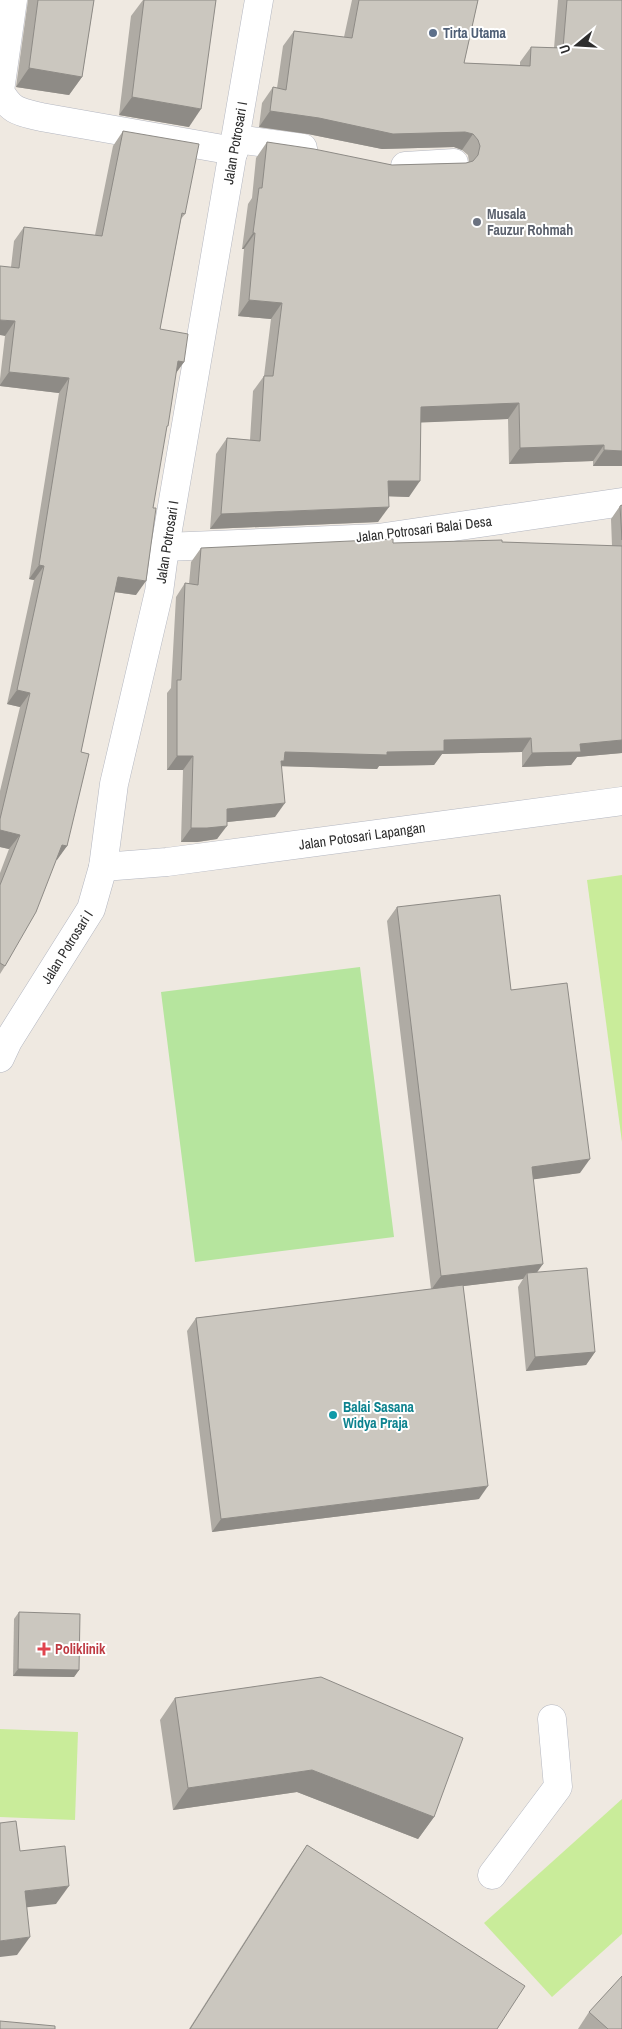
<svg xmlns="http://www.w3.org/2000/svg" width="622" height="2029" viewBox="0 0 622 2029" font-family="'Archivo Narrow',sans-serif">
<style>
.green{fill:#b6e59e}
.pitch{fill:#c9ec9a}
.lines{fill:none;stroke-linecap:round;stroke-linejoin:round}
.street-casing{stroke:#b4b7c1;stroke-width:29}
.street{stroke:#fff;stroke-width:28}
.wall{fill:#afaba4}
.shaded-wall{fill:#8e8b86}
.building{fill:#cbc7bf;stroke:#8e8b86}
.service-dot{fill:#5c6f8a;stroke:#fff;stroke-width:2}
.worship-dot{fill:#6b7280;stroke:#fff;stroke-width:2}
.culture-dot{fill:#0f9aa8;stroke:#fff;stroke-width:2}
.health-dot{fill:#e0444e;stroke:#fff;stroke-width:2}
.labels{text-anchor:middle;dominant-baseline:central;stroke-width:4;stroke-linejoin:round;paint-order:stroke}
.service-label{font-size:14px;font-weight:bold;fill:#4e5e75;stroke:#fff;text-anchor:start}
.street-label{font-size:14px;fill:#2e2e2e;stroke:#fff}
.worship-label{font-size:14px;font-weight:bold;fill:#5b616d;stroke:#fff;text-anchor:start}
.culture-label{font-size:14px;font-weight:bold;fill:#0d838f;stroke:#fff;text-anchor:start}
.health-label{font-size:14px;font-weight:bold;fill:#be3a42;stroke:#fff;text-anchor:start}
</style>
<rect width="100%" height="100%" fill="#efe9e1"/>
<polygon class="green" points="360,967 394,1237 195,1262 161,992"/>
<g class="pitch">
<polygon points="622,875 622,1142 587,880"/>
<polygon points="0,1729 78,1732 75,1820 0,1817"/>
<polygon points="622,1799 622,1934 552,1997 484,1923"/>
</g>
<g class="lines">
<g class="street-casing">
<g id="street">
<path d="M13,0l-13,91c11,21 20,21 41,26l193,34"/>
<polyline points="236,139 303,148"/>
<polyline points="405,166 454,163"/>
<polyline points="165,547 378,538 622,502"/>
<polyline points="103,867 167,862 622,801"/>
<polyline points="0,1058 8,1041 91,909 103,867 114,784 159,592 165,547 259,0"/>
<polyline points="492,1875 558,1787 552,1719"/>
</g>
</g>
<use href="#street" class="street"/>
</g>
<g class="wall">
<polygon points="28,0 94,0 82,77 69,95 16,87"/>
<polygon points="143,0 216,0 189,127 119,115 131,16"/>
<polygon points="352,0 478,0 464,63 520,65 520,62 531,47 554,48 558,0 622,0 622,466 593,466 593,461 509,464 508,419 421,422 409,497 389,496 378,522 210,529 216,454 227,438 250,440 253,391 264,376 271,319 238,316 244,249 242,249 248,204 252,198 256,158 267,142 392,165 466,163 469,162 468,155 462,150 454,147 382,149 308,134 259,127 262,103 273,87 277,88 283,46 294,31 344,37"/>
<polygon points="123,131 185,214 181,219 160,329 184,362 176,372 136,595 114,592 81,752 67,846 56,860 5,966 0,974 0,873 9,849 0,847 0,791 20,707 7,704 34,580 29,579 59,393 0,386 0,379 5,336 11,267 14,241 24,227 95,235 113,146"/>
<polygon points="622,505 622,753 577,757 571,765 522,767 522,752 442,754 434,765 379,766 377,769 281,766 275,817 227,822 217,839 197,842 181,842 183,770 167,770 167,693 171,688 176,597 185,583 189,584 191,562 201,548 393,543 502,542 612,546 611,519 620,506"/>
<polygon points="397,907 511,990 580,1173 533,1179 537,1272 595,1352 586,1365 526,1371 518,1287 523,1279 463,1286 479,1499 212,1532 187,1331 196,1318 431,1289 387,921"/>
<polygon points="19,1612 79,1670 74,1677 13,1676 14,1619"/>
<polygon points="175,1698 434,1817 418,1839 297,1792 173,1810 160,1720"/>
<polygon points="307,1845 497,2029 189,2029 292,1867"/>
<polygon points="589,2012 622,2029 578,2029"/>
</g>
<g class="shaded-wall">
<polygon points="29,68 82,77 69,95 16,87"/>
<polygon points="132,97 201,109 189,127 119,115"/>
<polygon points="270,111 465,132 473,134 462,150 454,147 382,149 308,134 259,127"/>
<polygon points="253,233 255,233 244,249 242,249"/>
<polygon points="249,300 282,303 271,319 238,316"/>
<polygon points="0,320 15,321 5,336 0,335"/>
<polygon points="178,361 184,362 174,376"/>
<polygon points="9,372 69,378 59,393 0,386 0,385"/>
<polygon points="519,403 508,419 410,423 421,407"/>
<polygon points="604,445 593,461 509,464 520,448"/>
<polygon points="604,450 622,451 622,466 593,466"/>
<polygon points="388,481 420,481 409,497 378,496"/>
<polygon points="389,507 378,522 210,529 221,514"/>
<polygon points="39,565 44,566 34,580 29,579"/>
<polygon points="118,577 146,581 136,595 108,591"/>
<polygon points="17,690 30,693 20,707 7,704"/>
<polygon points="531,738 522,752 442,754 434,765 379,766 377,769 275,766 285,752 387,752 444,740"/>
<polygon points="622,740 622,753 577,757 571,765 522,767 532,753 580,744"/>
<polygon points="177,756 193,756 183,770 167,770"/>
<polygon points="285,803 275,817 218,823 227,809"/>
<polygon points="227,826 217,839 197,842 181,842 191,828"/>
<polygon points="0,830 20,835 9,849 0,847"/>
<polygon points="62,845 67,846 57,860 52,859"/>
<polygon points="590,1159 580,1173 522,1181 532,1167"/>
<polygon points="543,1264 533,1278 527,1273 523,1279 431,1290 441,1276"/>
<polygon points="595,1352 586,1365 526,1371 535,1357"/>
<polygon points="488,1486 479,1499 212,1532 221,1519"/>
<polygon points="18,1669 79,1670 74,1677 13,1676"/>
<polygon points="312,1770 434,1817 418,1839 297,1792 173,1810 188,1788"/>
<polygon points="69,1886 56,1904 12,1909 25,1891"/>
<polygon points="30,1937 17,1955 0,1957 0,1941"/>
</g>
<g class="building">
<polygon points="38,0 94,0 82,77 29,68"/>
<polygon points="144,0 216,0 201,109 132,97"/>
<polygon points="359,0 478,0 464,63 530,66 531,47 563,48 567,0 622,0 622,451 604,450 604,445 520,448 519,403 421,407 420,481 388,481 389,507 221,514 227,438 260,441 264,376 273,376 282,303 249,300 255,233 253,233 259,188 262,188 267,142 314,149 392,165 466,163 473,161 478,155 480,146 478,140 473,134 465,132 393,134 319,118 270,111 273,87 286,90 294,31 352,38"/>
<polygon points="123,131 199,144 185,214 182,213 160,329 188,334 184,362 178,361 168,426 167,426 153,508 156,508 146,581 118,577 81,752 89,754 67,846 62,845 36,912 5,966 0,963 0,885 20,835 0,830 0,819 30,693 17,690 44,566 39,565 69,378 9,372 15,321 0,320 0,266 19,268 24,227 102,236"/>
<polygon points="622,505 622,540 620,506"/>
<polygon points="393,539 393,543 502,540 502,542 622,546 622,740 580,744 581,752 532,753 531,738 444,740 444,751 387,752 387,755 285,752 284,761 281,761 285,803 227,809 227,826 207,828 191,828 193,756 177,756 177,680 181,680 185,583 198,585 201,548"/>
<polygon points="500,895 511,990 567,983 590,1159 532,1167 543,1264 441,1276 397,907"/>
<polygon points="587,1268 595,1352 535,1357 527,1273"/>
<polygon points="463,1285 488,1486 221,1519 196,1318"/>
<polygon points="19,1612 80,1614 79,1670 18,1669"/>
<polygon points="321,1677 463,1738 434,1817 312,1770 188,1788 175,1698"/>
<polygon points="16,1821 20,1851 65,1846 69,1886 25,1891 30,1937 0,1941 0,1823"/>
<polygon points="307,1845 525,1986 497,2029 190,2029"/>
<polygon points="622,1976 622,2029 608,2029 589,2012"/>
<polygon points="0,2021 55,2026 55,2029 0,2029"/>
</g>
<circle class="service-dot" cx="433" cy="33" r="5"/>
<circle class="worship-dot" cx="477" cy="222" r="5"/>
<circle class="culture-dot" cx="333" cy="1415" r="5"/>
<path class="health-dot" d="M41.5 1641.5h5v5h5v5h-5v5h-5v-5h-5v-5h5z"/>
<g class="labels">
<g class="service-label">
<text x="443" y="33">Tirta Utama</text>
</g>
<g class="street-label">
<text transform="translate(235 143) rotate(-80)">Jalan Potrosari I</text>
<text transform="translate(424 529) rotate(-7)">Jalan Potrosari Balai Desa</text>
<text transform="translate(167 542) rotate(-81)">Jalan Potrosari I</text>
<text transform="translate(362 836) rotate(-8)">Jalan Potosari Lapangan</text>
<text transform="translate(67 947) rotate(-58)">Jalan Potrosari I</text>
</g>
<g class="worship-label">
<text x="487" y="214">Musala<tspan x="487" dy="16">Fauzur Rohmah</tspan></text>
</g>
<g class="culture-label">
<text x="343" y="1407">Balai Sasana<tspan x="343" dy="16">Widya Praja</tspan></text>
</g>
<g class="health-label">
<text x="55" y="1649">Poliklinik</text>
</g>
</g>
<g transform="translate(577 45) rotate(252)" stroke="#ffffff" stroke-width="4" paint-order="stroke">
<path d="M0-4L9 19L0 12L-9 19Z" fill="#2e2e2e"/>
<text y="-8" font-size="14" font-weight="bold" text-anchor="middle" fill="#2e2e2e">U</text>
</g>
</svg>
